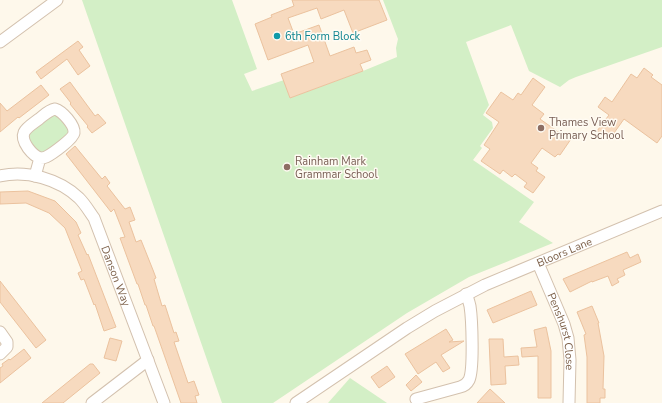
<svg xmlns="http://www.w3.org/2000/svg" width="662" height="403" viewBox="0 0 662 403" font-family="'Nunito Sans',sans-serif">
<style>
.green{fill:#d3efc6}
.building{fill:#f7dabf;stroke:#ebc29e}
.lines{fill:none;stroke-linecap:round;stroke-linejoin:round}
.minor-casing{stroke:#d3c1ae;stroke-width:13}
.minor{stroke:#fff;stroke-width:11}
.culture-dot{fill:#0f9aa8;stroke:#fffbf3;stroke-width:1.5}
.education-dot{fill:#8d6e63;stroke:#fffbf3;stroke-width:1.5}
.labels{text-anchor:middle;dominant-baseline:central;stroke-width:3;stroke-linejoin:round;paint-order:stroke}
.culture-label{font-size:11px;fill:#0d838f;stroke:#fffbf3;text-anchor:start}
.education-label{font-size:11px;fill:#785e54;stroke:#fffbf3;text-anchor:start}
.street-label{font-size:11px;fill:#7d614a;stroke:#fffbf3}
</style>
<rect width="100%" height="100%" fill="#fef8eb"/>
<g class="green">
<polygon points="82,0 232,0 257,69 244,74 252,91 284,80 290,98 363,71 397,57 396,48 398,39 383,0 662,0 662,47 576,77 569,80 560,87 529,71 511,25 466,42 489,105 483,115 492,122 493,128 480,146 482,148 473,160 534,202 519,222 553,243 469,277 407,313 273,403 222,403"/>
<polygon points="54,112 70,126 70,135 41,154 30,143 28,133"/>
<polygon points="350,378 387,403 328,403"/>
</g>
<g class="building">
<polygon points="292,0 379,0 387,20 353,33 344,10 321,19 317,8 288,18 294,34 319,25 330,56 354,47 356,53 367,50 371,60 360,64 363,71 290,98 281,74 314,62 308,45 268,60 255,24 272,17 271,15 294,6"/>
<polygon points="78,41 83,47 79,50 90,66 78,75 67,59 41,79 36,72"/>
<polygon points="644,68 653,75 651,77 662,85 662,136 657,143 624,119 609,140 597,131 609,115 598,107 605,97 612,102 631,74 637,78"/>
<polygon points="533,78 545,87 532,105 544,114 540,119 561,134 562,132 571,139 560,155 558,154 555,157 542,148 531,163 538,168 536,171 545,177 533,193 524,187 527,183 515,174 512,177 503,170 500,174 481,161 490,149 484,145 499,122 486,113 501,92 513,100 518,93 521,95"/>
<polygon points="70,82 95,116 98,114 106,123 92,133 87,127 88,126 70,104 71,103 60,89"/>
<polygon points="41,85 49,95 19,118 18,117 0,132 0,103 7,111"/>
<polygon points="75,146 102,179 105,176 110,183 107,186 125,209 130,207 135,220 129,222 136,242 141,240 153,270 156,278 154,279 162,306 165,305 174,333 176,332 179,341 174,342 188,383 194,381 199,395 195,396 197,403 181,403 154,326 153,326 146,305 145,305 138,284 137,284 120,238 125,237 114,209 111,212 66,154"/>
<polygon points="28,191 55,201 76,222 81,233 78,235 87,255 88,254 116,327 104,331 95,304 94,305 84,279 81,280 78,273 82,271 65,228 49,213 26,203 0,204 0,192"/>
<polygon points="627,252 630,258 638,254 641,262 623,270 625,275 617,279 619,282 612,286 608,276 592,282 592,281 570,292 563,279"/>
<polygon points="0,281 46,340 36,348 0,302"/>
<polygon points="531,291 537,305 493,323 487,310"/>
<polygon points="592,306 599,323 598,323 604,356 603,389 605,389 605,398 600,398 600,403 587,403 587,357 584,335 586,334 577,312"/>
<polygon points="546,327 551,351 551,398 538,398 538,356 522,357 521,348 537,347 534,330"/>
<polygon points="446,329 453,340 449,342 464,341 441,355 450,368 443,372 436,362 418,374 405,354"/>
<polygon points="110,338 122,341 116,361 104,358"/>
<polygon points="489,339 503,339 504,357 518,356 519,365 505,366 506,384 491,385"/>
<polygon points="24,349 31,358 0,383 0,368 3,366 2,364 9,359 10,360"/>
<polygon points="90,364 93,364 100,373 63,403 42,403"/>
<polygon points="387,366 395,377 379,388 371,377"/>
<polygon points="416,375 422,382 411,391 406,385"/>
<polygon points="490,389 505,403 477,403"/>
</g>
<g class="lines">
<g class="minor-casing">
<g id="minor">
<polyline points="0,42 57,0"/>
<path id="s1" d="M0,176c27,-6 59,3 79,22 6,6 10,13 15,20l70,185"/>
<path d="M35,176l5,-18c-6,-2 -9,-6 -12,-10 -11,-16 -1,-20 11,-29 5,-4 10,-9 16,-10 7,2 20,16 19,24 -1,6 -22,21 -28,24 -2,1 -4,1 -6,1"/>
<path id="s2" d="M538,263l26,61 4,14 2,22 -1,43"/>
<polyline points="0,332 7,342 7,347 0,354"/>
<path d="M416,399l44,-12c4,-1 7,-3 9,-7 5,-10 3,-61 1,-74 -1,-4 -2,-8 -4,-12"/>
<polyline points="92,403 148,360"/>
<path id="s3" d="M296,403l111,-75 28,-17 50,-26 177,-74"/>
</g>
</g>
<use href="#minor" class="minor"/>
</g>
<circle class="culture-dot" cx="277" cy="36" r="4"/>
<g class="education-dot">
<circle cx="541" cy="128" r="4"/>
<circle cx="287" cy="167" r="4"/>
</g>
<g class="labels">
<g class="culture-label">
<text x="285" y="36">6th Form Block</text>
</g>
<g class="education-label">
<text x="549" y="122">Thames View<tspan x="549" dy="13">Primary School</tspan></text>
<text x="295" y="161">Rainham Mark<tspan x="295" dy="13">Grammar School</tspan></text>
</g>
<g class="street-label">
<text stroke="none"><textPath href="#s3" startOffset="309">Bloors Lane</textPath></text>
<text stroke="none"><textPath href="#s1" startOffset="172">Danson Way</textPath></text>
<text stroke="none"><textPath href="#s2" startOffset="73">Penshurst Close</textPath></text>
</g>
</g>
</svg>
